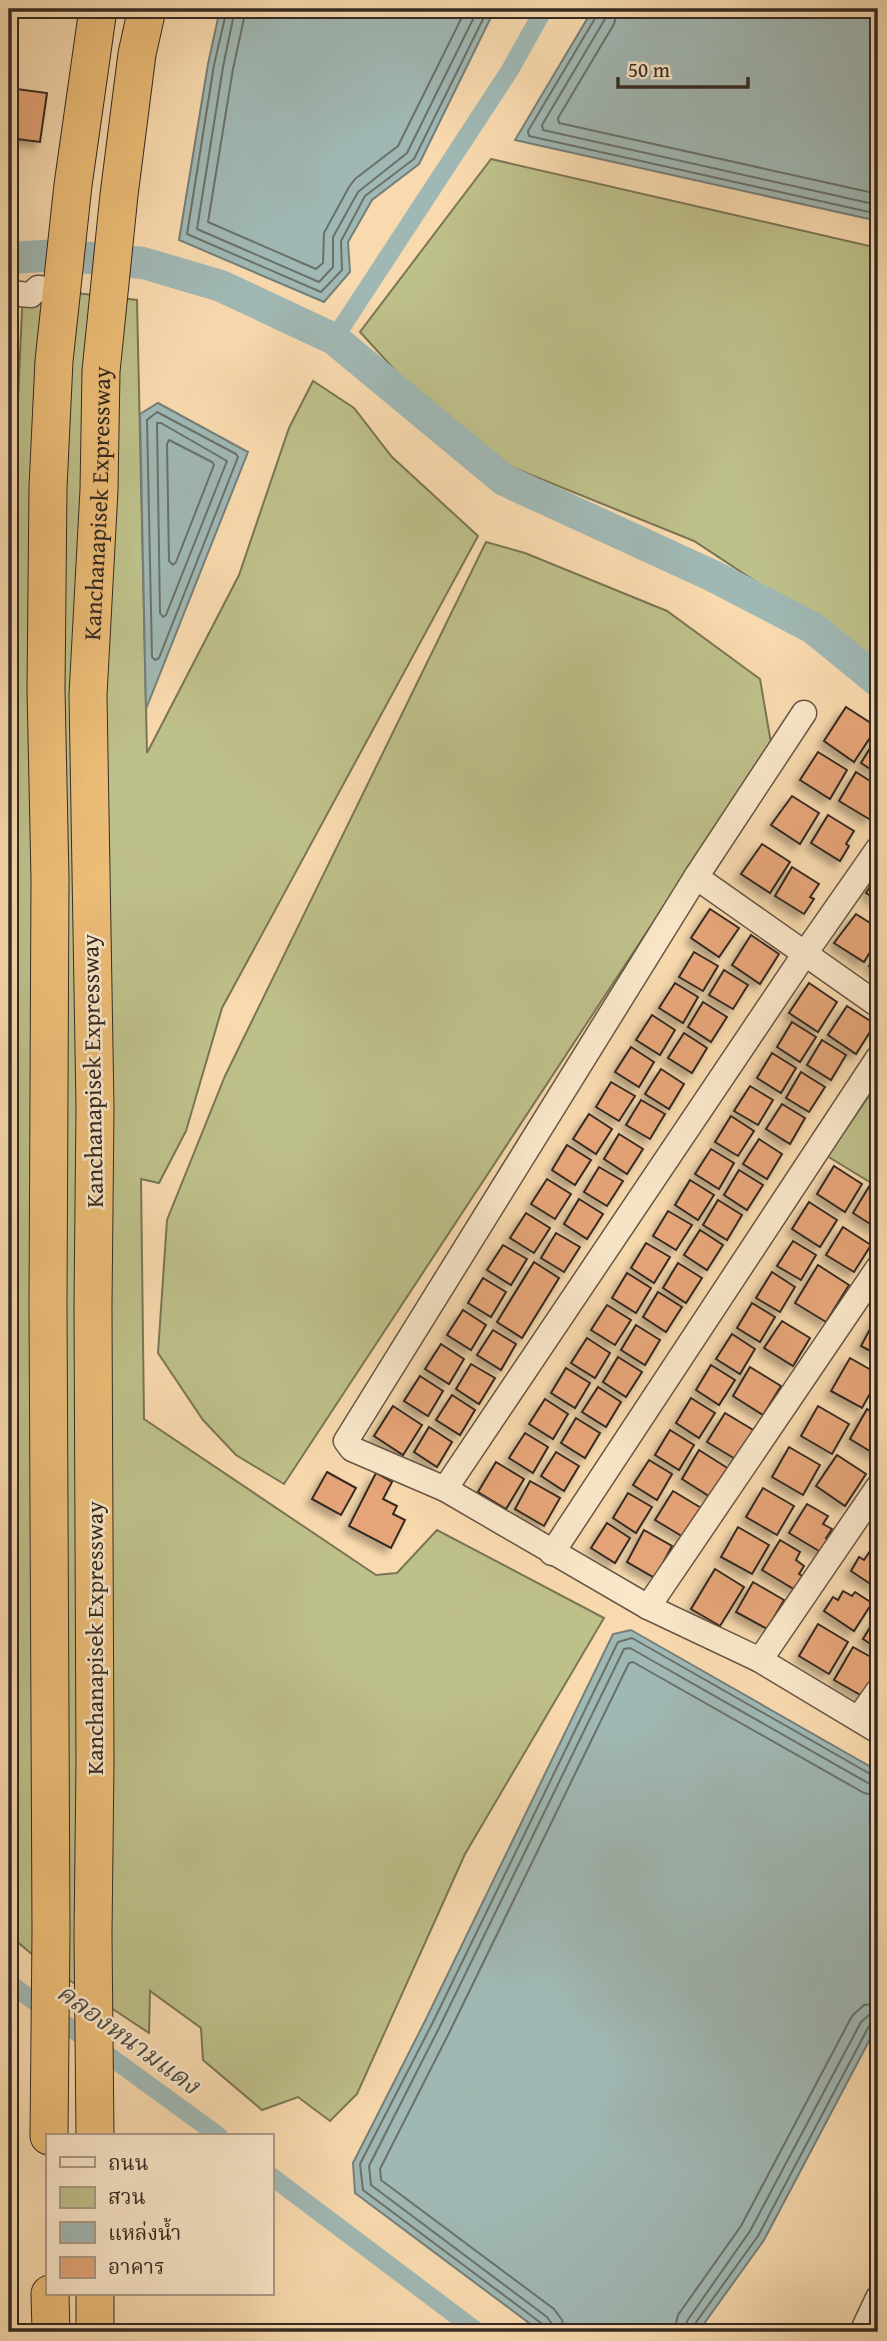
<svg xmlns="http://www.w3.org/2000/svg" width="887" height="2341" viewBox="0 0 887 2341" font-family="'Gentium Book Plus','Noto Serif Thai',serif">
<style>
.green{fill:#bec08a;stroke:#7a7556;stroke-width:2}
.water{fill:#a0b8b4;stroke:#757f7a;stroke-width:2}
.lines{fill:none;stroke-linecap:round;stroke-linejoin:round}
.shore{stroke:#6a716b;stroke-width:2}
.canal{stroke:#a0b8b4;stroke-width:18}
.river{stroke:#a0b8b4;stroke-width:32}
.building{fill:#e6a578;stroke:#352a22;stroke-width:2;filter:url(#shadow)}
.minor-casing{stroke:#665645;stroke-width:27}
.highway-casing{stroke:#352a22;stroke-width:39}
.minor{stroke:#fae7ca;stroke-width:24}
.highway{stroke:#ecbd77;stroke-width:37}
.labels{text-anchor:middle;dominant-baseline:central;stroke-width:5;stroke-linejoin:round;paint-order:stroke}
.street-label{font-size:24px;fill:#352a22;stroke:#fae7ca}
.water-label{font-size:26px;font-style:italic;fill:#504e46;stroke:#fae7ca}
</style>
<defs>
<filter id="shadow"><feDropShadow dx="-5.5" dy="5.5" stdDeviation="3.5" flood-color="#0004"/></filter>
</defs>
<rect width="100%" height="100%" fill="#f8daae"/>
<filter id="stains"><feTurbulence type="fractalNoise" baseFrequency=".00286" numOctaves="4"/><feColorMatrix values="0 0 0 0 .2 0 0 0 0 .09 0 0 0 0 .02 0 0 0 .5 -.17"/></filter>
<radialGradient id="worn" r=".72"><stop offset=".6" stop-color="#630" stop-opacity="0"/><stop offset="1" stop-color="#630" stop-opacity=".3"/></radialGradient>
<g class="green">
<polygon points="491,159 878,248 878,662 694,541 467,449 360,332"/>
<polygon points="23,287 137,300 147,753 239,575 289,428 313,381 354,408 392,457 478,536 222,1008 186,1131 159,1183 141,1179 144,1419 376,1575 397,1573 437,1530 604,1618 465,1854 357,2094 330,2121 298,2097 262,2110 203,2060 201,2028 150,1991 149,2033 39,1960 9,1935 9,602"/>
<polygon points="486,542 525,553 667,611 760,679 771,743 284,1484 236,1455 203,1420 158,1353 167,1220 225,1076"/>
<polygon points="878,1083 878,1187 827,1156"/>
</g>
<g class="water">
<polygon points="220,9 495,9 419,164 372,200 348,242 350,272 324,302 179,240 208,64"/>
<polygon points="593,9 878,9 878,221 515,140"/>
<polygon points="158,403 248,452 146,709 140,414"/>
<polygon points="631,1630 878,1771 878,2024 764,2240 698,2332 541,2332 355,2193 353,2163 425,2021 613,1634"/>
</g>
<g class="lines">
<g class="shore">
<polyline points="227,9 214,65 187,234 321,292 342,270 341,241 365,196 414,159 488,9"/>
<polyline points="235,9 223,67 197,229 319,282 333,267 333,237 358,192 407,153 478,9"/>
<polyline points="246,9 233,69 208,222 316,269 323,263 324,233 349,187 355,179 398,146 466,9"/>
<polyline points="598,9 597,15 528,131 529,136 878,214"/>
<polyline points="607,9 605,19 542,125 543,130 878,205"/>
<polyline points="618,9 614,24 558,118 559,123 878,194"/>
<polygon points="157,412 236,454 238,457 159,658 155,660 152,657 147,420"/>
<polygon points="157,423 161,423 227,461 166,615 163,617 160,613"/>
<polygon points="169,440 212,462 214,465 176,562 173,565 169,561 167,444"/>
<polyline points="545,2332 541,2323 363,2190 360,2164 432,2024 618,1642 632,1638 872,1775 878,1776"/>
<polyline points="553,2332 552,2324 547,2317 371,2185 369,2166 439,2028 624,1649 630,1648 868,1783 878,1785"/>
<polyline points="564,2332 562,2320 554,2309 381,2180 380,2169 449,2033 629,1663 633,1662 864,1793 878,1796"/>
<polyline points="674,2332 678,2315 741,2226 852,2016 864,2005 878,2003"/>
<polyline points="684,2332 687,2321 750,2231 861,2022 869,2015 878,2013"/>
<polyline points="693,2332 694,2325 758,2236 869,2026 878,2022"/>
</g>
<g class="canal">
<polyline points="334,339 510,70 544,9"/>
<polyline points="9,1983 219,2136"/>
<polyline points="271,2176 478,2332"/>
</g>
<polyline class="river" points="9,258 59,255 143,263 221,286 334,339 504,480 713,576 813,628 878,681"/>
</g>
<g class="building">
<polygon points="9,88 47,93 40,142 9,138"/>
<polygon points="846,707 877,727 854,762 824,741"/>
<polygon points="878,735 878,774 861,763"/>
<polygon points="818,752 847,770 830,799 800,780"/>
<polygon points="856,772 878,786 878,804 869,819 839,801"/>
<polygon points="792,796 819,813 800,844 771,825"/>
<polygon points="828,815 854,831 846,844 849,846 840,861 811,843"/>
<polygon points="762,844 790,862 770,893 741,874"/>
<polygon points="792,867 819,884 810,897 814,899 804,914 775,896"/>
<polygon points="877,876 878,877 878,901 866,893"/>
<polygon points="710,909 739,928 719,957 691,938"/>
<polygon points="856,914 878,928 878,939 864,962 834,943"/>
<polygon points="751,935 779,954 760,984 732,965"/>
<polygon points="878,950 878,971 869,966"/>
<polygon points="694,952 718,966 703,991 679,977"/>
<polygon points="724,970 748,985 733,1009 709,995"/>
<polygon points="675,983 698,997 683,1023 659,1008"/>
<polygon points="809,983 837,1002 818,1032 789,1013"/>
<polygon points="703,1002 727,1017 711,1042 688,1027"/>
<polygon points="847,1006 875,1024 856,1054 828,1035"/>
<polygon points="652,1015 675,1030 660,1055 636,1040"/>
<polygon points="792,1022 816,1037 800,1062 777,1047"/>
<polygon points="684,1033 707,1048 692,1073 668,1058"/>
<polygon points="822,1040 846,1055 831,1080 807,1065"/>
<polygon points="631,1047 654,1062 639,1087 615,1072"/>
<polygon points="772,1053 796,1068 781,1093 757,1078"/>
<polygon points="661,1069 684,1084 669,1109 645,1094"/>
<polygon points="801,1072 825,1087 809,1112 786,1098"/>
<polygon points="611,1082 635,1096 619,1121 596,1107"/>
<polygon points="750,1086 773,1100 758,1125 734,1111"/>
<polygon points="641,1100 665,1114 650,1139 626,1125"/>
<polygon points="782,1104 805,1118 790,1144 766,1129"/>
<polygon points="589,1114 612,1129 596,1154 573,1139"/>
<polygon points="731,1116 754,1131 738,1156 715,1142"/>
<polygon points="619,1134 643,1149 627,1174 604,1159"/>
<polygon points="759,1139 782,1154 767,1179 743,1164"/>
<polygon points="567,1145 591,1160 575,1185 552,1170"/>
<polygon points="711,1149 734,1163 719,1189 695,1174"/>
<polygon points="834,1166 862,1184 845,1212 817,1194"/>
<polygon points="599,1167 623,1181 607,1206 584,1192"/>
<polygon points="739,1170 763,1185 747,1210 724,1195"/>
<polygon points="547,1179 571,1194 555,1219 531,1204"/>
<polygon points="690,1180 714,1195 698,1220 675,1205"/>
<polygon points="870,1185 878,1191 878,1229 853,1213"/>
<polygon points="579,1199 603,1214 587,1239 564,1224"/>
<polygon points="718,1200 742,1215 727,1240 703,1225"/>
<polygon points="809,1202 837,1220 820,1247 792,1229"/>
<polygon points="668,1211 692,1225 676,1250 653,1236"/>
<polygon points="526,1213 550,1228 534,1253 510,1238"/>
<polygon points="843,1227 871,1245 854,1272 826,1255"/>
<polygon points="700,1230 723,1245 707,1270 684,1255"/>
<polygon points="556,1233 580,1247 564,1272 541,1258"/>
<polygon points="793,1241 816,1255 801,1280 777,1266"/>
<polygon points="646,1243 670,1257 654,1283 631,1268"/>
<polygon points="503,1245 527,1259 511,1285 487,1270"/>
<polygon points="534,1262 559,1278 522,1338 497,1322"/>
<polygon points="678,1263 702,1278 686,1303 663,1288"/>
<polygon points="818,1265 849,1285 826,1322 795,1303"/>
<polygon points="772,1272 795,1287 780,1312 756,1298"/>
<polygon points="627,1273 651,1288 636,1313 612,1298"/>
<polygon points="483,1278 506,1292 491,1317 468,1303"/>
<polygon points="658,1292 682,1307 666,1332 643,1317"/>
<polygon points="752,1303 775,1317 760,1342 737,1328"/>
<polygon points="607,1305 631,1320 615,1345 591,1330"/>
<polygon points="463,1310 486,1325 471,1350 447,1335"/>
<polygon points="878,1314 878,1355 861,1346"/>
<polygon points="782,1321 810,1338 793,1366 764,1348"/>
<polygon points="636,1325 660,1340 645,1365 621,1350"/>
<polygon points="493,1330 516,1344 501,1370 477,1355"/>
<polygon points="732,1334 755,1349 740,1374 716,1359"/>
<polygon points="587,1338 610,1353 595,1378 571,1363"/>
<polygon points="441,1344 464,1359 449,1384 425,1369"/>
<polygon points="618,1357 642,1372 626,1397 603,1382"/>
<polygon points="850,1358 878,1374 878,1379 862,1408 831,1391"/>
<polygon points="471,1364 495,1378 479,1404 456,1389"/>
<polygon points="711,1365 735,1380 719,1405 696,1390"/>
<polygon points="750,1367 781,1386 763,1415 733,1396"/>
<polygon points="566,1368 590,1383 575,1408 551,1393"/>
<polygon points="420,1376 443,1391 428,1416 404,1401"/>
<polygon points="598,1387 621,1402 606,1427 582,1412"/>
<polygon points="452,1395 475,1410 460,1435 436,1420"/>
<polygon points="691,1398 715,1413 699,1438 676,1423"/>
<polygon points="545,1399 568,1414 553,1439 529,1424"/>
<polygon points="393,1406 422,1425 403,1455 374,1436"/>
<polygon points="818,1406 849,1424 832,1454 801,1436"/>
<polygon points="867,1409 878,1416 878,1456 850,1439"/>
<polygon points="725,1413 755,1431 737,1460 707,1442"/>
<polygon points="576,1418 600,1433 585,1458 561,1443"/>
<polygon points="429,1427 452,1442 437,1467 414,1452"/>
<polygon points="670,1430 694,1445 679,1470 655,1455"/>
<polygon points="525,1433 548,1447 533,1473 509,1458"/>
<polygon points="789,1447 820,1465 803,1495 772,1477"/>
<polygon points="699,1450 729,1469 712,1498 682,1479"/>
<polygon points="556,1452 579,1466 564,1491 541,1476"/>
<polygon points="837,1455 866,1474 845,1506 816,1486"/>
<polygon points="649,1460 672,1474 657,1500 633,1485"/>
<polygon points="496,1462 524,1479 506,1509 478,1492"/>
<polygon points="327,1472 356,1488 341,1515 312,1499"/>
<polygon points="376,1473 392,1482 383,1499 397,1506 393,1514 405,1520 391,1548 349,1526"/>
<polygon points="530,1481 560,1498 544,1526 515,1509"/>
<polygon points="763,1488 794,1506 777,1535 746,1517"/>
<polygon points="673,1491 703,1509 685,1538 655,1520"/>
<polygon points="628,1493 652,1507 636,1533 613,1518"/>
<polygon points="807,1504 828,1516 823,1524 832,1529 826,1538 832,1541 824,1554 789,1533"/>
<polygon points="607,1523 630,1538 615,1563 591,1548"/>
<polygon points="738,1527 769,1545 752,1574 721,1557"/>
<polygon points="644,1530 672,1546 655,1578 627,1562"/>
<polygon points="780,1540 800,1552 796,1560 804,1566 799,1574 804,1577 797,1591 762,1570"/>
<polygon points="870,1551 878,1555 878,1589 851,1571 859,1557 864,1560"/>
<polygon points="715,1569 744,1587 720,1626 691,1609"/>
<polygon points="753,1582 784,1600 767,1629 736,1612"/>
<polygon points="843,1591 852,1596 855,1592 872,1603 854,1631 824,1611 833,1597 838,1600"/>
<polygon points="878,1614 878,1649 863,1639"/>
<polygon points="818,1624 848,1642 829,1674 799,1656"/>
<polygon points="853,1647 878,1661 878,1673 864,1697 834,1680"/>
</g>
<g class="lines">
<g class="minor-casing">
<g id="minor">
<polyline points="9,293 31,295 38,288 62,291"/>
<polyline points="804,713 696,877 346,1441 352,1449 445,1489 648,1607 760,1660 878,1731"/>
<polyline points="696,877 878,1005"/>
<polyline points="445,1489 806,952 878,849"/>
<polyline points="552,1553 878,1058"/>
<polyline points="648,1607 878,1268"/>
<polyline points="760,1660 878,1487"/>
<polyline points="859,1718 878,1691"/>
<polyline points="862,2332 878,2298"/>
</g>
</g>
<g class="highway-casing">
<g id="highway">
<polyline points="49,2136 51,1931 48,1303 50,878 46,689 48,487 54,361 73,185 98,9"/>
<path id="s1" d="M95,2136l-2,-201 2,-173 -2,-456 2,-199 -7,-412 11,-205 2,-119 18,-176 18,-141 10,-45"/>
<polyline points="50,2294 51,2332"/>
<polyline points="95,2332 95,2294"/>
</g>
</g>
<use href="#minor" class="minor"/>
<use href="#highway" class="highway"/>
</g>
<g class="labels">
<g class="street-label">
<text stroke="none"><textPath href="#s1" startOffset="1633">Kanchanapisek Expressway</textPath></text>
<text transform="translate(92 1071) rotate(-91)">Kanchanapisek Expressway</text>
<text transform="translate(94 1638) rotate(-90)">Kanchanapisek Expressway</text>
</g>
<g class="water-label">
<text transform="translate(129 2038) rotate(36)">คลองหนามแดง</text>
</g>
</g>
<rect width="887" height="2341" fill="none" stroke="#f8daae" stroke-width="35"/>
<rect x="10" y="10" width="866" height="2320" fill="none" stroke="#352a22" stroke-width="3.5"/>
<rect x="18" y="18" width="852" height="2306" fill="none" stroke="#352a22" stroke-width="2"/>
<rect x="46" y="2134" width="228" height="161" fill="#fae7ca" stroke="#ab9b87" stroke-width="2"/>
<rect x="60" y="2157" width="35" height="10" fill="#fae7ca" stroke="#ab9b87" stroke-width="2"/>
<text x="108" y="2170" font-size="21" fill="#352a22">ถนน</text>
<rect x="60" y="2187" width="35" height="21" fill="#bec08a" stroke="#ab9b87" stroke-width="2"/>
<text x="108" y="2204" font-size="21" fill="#352a22">สวน</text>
<rect x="60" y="2222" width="35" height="21" fill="#a0b8b4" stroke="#ab9b87" stroke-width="2"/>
<text x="108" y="2240" font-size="21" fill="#352a22">แหล่งน้ำ</text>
<rect x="60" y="2257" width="35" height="21" fill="#e6a578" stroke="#ab9b87" stroke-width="2"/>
<text x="108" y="2274" font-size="21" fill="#352a22">อาคาร</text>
<path d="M618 77v10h130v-10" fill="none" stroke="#352a22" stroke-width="3.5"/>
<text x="628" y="77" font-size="21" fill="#352a22" stroke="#fae7ca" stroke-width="5" paint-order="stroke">50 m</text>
<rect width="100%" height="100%" filter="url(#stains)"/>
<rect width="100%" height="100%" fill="url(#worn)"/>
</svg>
